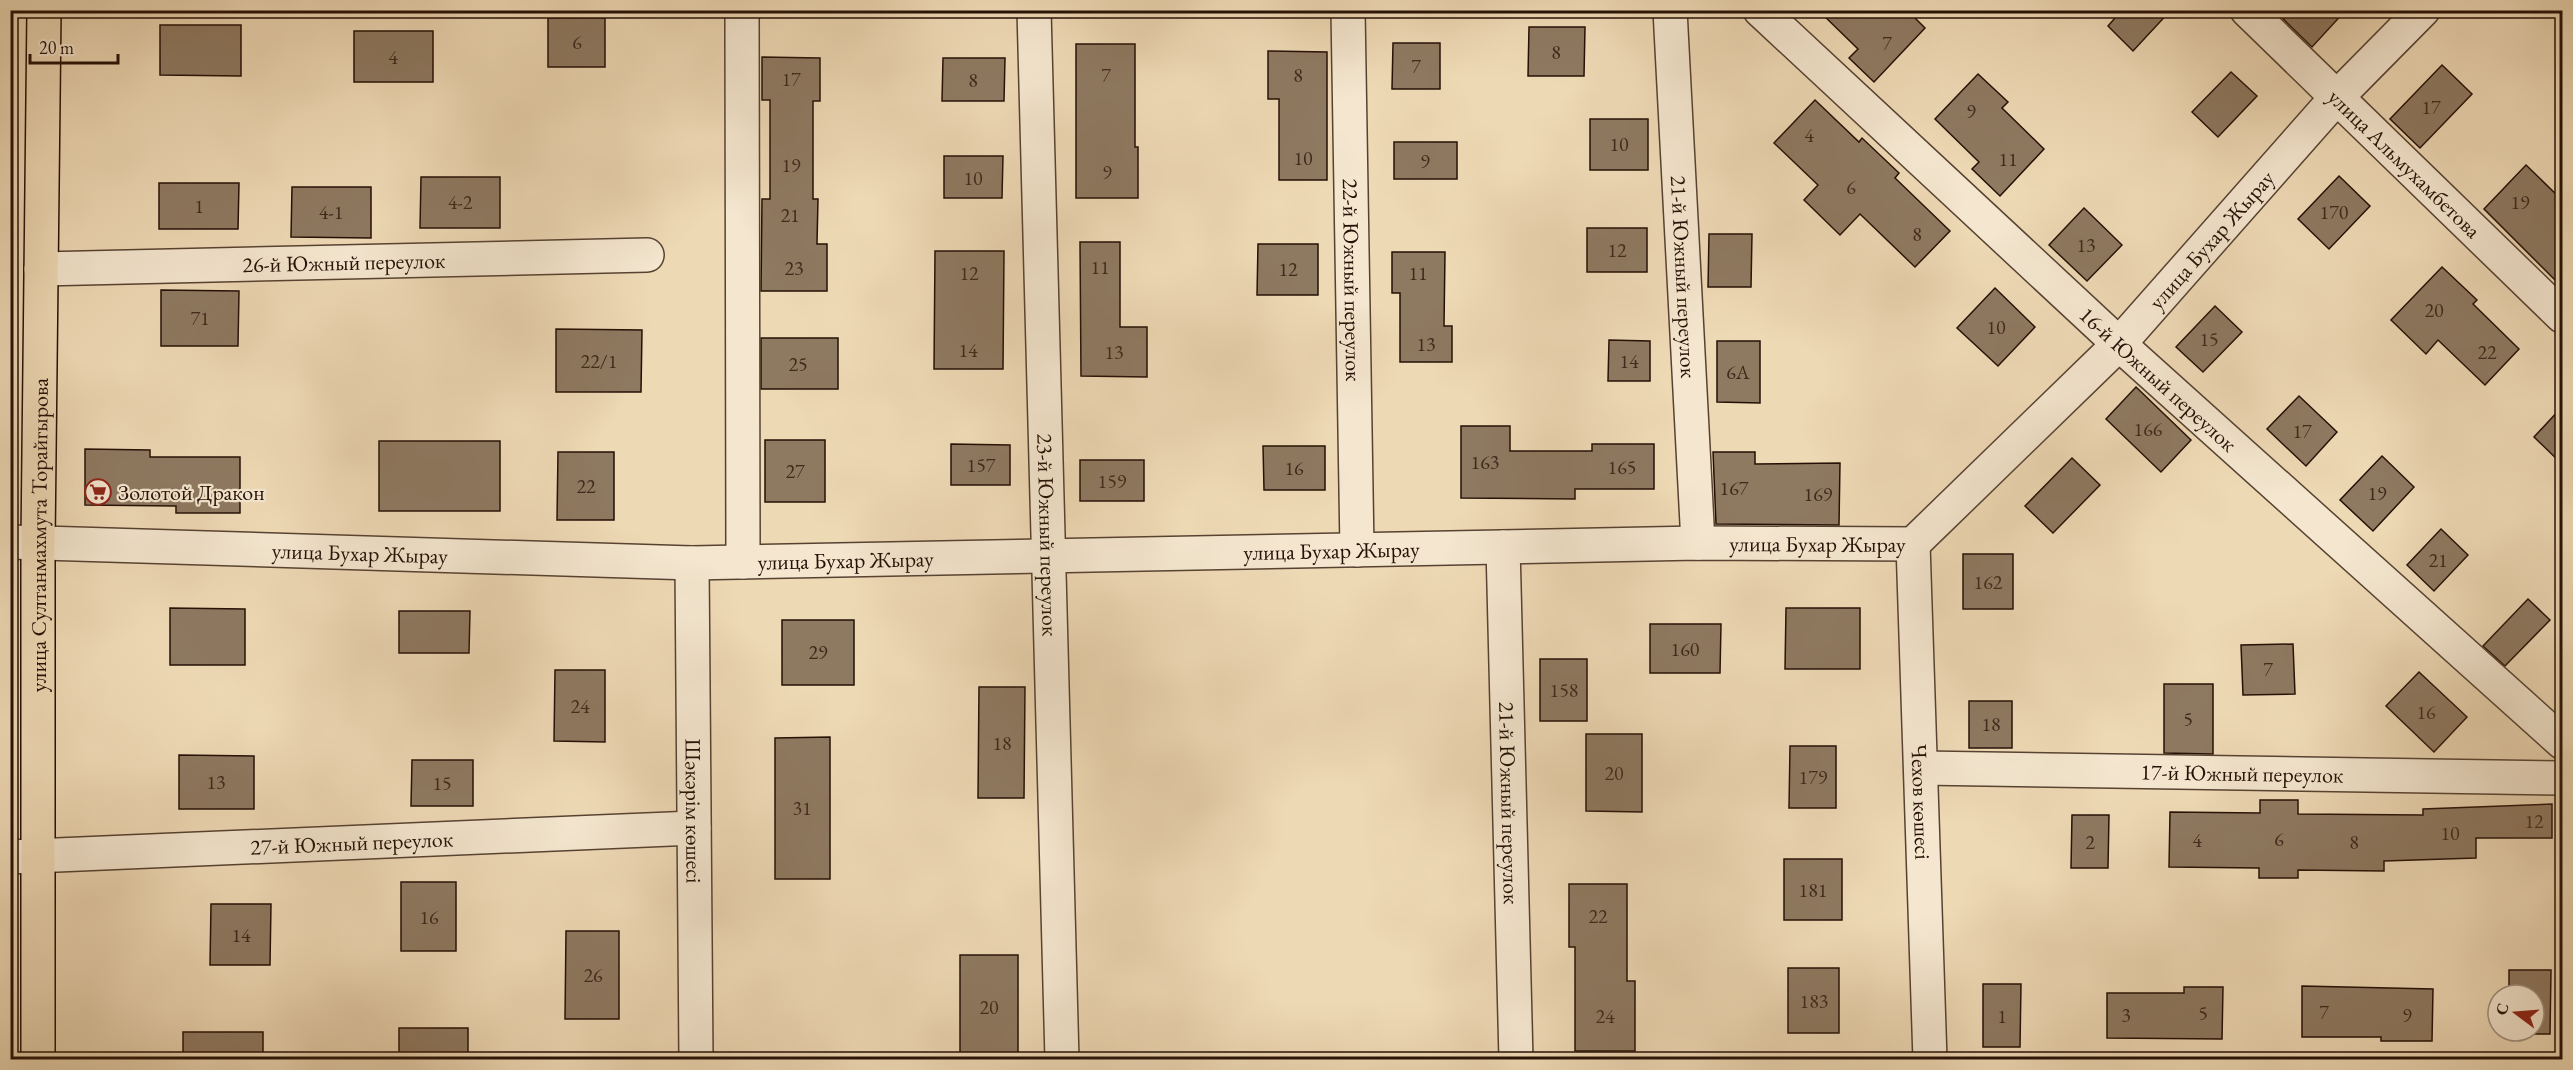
<svg xmlns="http://www.w3.org/2000/svg" width="2573" height="1070" viewBox="0 0 2573 1070" font-family="'EB Garamond',serif">
<style>
.building{fill:#8e7961;stroke:#251006;stroke-width:1.5}
.lines{fill:none;stroke-linecap:round;stroke-linejoin:round}
.minor-casing{stroke:#574232;stroke-width:36}
.major-casing{stroke:#251006;stroke-width:36}
.minor{stroke:#f4e6cf;stroke-width:33}
.major{stroke:#eed9b5;stroke-width:33}
.labels{text-anchor:middle;dominant-baseline:central;stroke-width:4.5;stroke-linejoin:round;paint-order:stroke}
.number-label{font-size:20px;fill:#3f2a1d}
.street-label{font-size:22px;fill:#251006;stroke:#f4e6cf}
.poi-label{font-size:22px;fill:#251006;stroke:#f4e6cf;text-anchor:start}
</style>
<rect width="100%" height="100%" fill="#eed9b5"/>
<filter id="stains"><feTurbulence type="fractalNoise" baseFrequency=".00333" numOctaves="4"/><feColorMatrix values="0 0 0 0 .2 0 0 0 0 .09 0 0 0 0 .02 0 0 0 .5 -.17"/></filter>
<radialGradient id="worn" r=".72"><stop offset=".6" stop-color="#630" stop-opacity="0"/><stop offset="1" stop-color="#630" stop-opacity=".3"/></radialGradient>
<g class="building">
<polygon points="1818,10 1907,10 1925,28 1874,82 1849,58 1858,49"/>
<polygon points="2122,10 2171,10 2133,51 2108,26"/>
<polygon points="2274,10 2346,10 2312,47"/>
<rect x="548" y="18" width="57" height="49"/>
<polygon points="160,25 241,25 241,76 160,75"/>
<polygon points="1529,27 1585,27 1584,76 1528,76"/>
<rect x="354" y="31" width="79" height="51"/>
<polygon points="1393,43 1440,43 1440,89 1392,89"/>
<polygon points="1076,44 1135,44 1135,147 1138,147 1138,198 1076,198"/>
<polygon points="1268,51 1327,52 1327,180 1279,180 1279,99 1268,99"/>
<polygon points="762,57 820,58 820,101 813,101 813,199 818,199 817,244 827,244 827,291 761,291 762,199 770,199 770,100 762,100"/>
<polygon points="943,58 1005,58 1004,101 942,101"/>
<polygon points="2442,65 2472,94 2420,148 2390,119"/>
<polygon points="2231,72 2257,96 2218,137 2192,112"/>
<polygon points="1978,74 2008,102 2002,108 2044,149 2000,196 1972,169 1979,162 1935,119"/>
<polygon points="1815,100 1859,142 1862,138 1899,173 1895,178 1950,231 1915,267 1860,214 1840,235 1804,200 1818,185 1774,143"/>
<rect x="1590" y="119" width="58" height="51"/>
<rect x="1394" y="142" width="63" height="37"/>
<polygon points="944,156 1003,156 1002,198 944,198"/>
<polygon points="2526,165 2562,200 2562,287 2484,209"/>
<polygon points="2339,176 2370,206 2329,249 2298,219"/>
<polygon points="421,177 500,177 500,228 420,228"/>
<polygon points="159,183 239,183 238,229 159,229"/>
<polygon points="292,187 371,187 371,238 291,237"/>
<polygon points="2084,208 2122,245 2087,281 2049,245"/>
<rect x="1587" y="228" width="60" height="44"/>
<polygon points="1709,234 1752,234 1751,287 1708,287"/>
<polygon points="1080,242 1120,242 1120,327 1147,327 1147,377 1081,376"/>
<polygon points="1258,244 1318,244 1318,295 1257,295"/>
<polygon points="935,251 1004,251 1003,369 934,369"/>
<polygon points="1392,252 1445,252 1444,326 1452,326 1452,362 1400,362 1400,293 1392,293"/>
<polygon points="2442,267 2477,300 2473,304 2519,349 2485,385 2438,340 2426,354 2391,320"/>
<polygon points="1995,288 2035,327 1998,366 1957,328"/>
<polygon points="161,290 239,291 238,346 161,346"/>
<polygon points="2215,306 2242,332 2203,372 2176,347"/>
<polygon points="556,329 642,330 641,392 556,392"/>
<rect x="761" y="338" width="77" height="51"/>
<polygon points="1609,340 1650,341 1650,381 1608,381"/>
<polygon points="1717,341 1760,341 1760,403 1717,402"/>
<polygon points="2136,387 2191,440 2161,472 2106,419"/>
<polygon points="2299,396 2337,432 2306,466 2267,429"/>
<polygon points="2562,407 2562,464 2534,437"/>
<polygon points="1461,426 1510,426 1510,451 1592,451 1592,444 1654,444 1654,489 1575,489 1575,499 1461,498"/>
<rect x="765" y="440" width="60" height="62"/>
<rect x="379" y="441" width="121" height="70"/>
<polygon points="951,444 1010,445 1010,485 951,485"/>
<polygon points="1263,446 1325,446 1325,490 1264,490"/>
<polygon points="85,449 150,450 150,457 240,457 240,513 176,513 176,506 85,505"/>
<polygon points="558,452 614,452 614,520 557,520"/>
<polygon points="1713,452 1755,452 1755,464 1840,463 1839,525 1716,524"/>
<polygon points="2382,456 2414,487 2373,531 2340,500"/>
<polygon points="2072,458 2100,485 2053,533 2025,506"/>
<rect x="1080" y="460" width="64" height="41"/>
<polygon points="2441,529 2468,555 2434,591 2407,565"/>
<rect x="1963" y="554" width="50" height="55"/>
<polygon points="2528,599 2550,620 2505,666 2483,646"/>
<polygon points="170,608 245,609 245,665 170,665"/>
<polygon points="1786,608 1860,608 1860,669 1785,669"/>
<polygon points="399,611 470,611 469,653 399,653"/>
<rect x="782" y="620" width="72" height="65"/>
<polygon points="1650,624 1721,624 1720,673 1650,673"/>
<polygon points="2293,644 2295,694 2243,695 2241,645"/>
<rect x="1540" y="659" width="47" height="62"/>
<polygon points="555,670 605,670 605,742 554,741"/>
<polygon points="2419,672 2467,717 2434,752 2386,706"/>
<polygon points="2164,684 2213,684 2213,754 2164,753"/>
<polygon points="979,687 1025,687 1024,798 978,798"/>
<rect x="1969" y="701" width="43" height="47"/>
<polygon points="1586,734 1642,734 1642,812 1586,811"/>
<polygon points="830,737 830,879 775,879 775,738"/>
<polygon points="1790,746 1836,746 1836,808 1789,808"/>
<polygon points="179,755 254,756 254,809 179,809"/>
<polygon points="412,760 473,760 473,806 411,806"/>
<polygon points="2260,800 2298,800 2298,814 2423,815 2423,809 2552,804 2552,838 2476,838 2476,858 2384,861 2384,871 2298,870 2298,878 2259,878 2259,868 2169,867 2170,812 2260,813"/>
<polygon points="2072,815 2109,815 2108,868 2071,868"/>
<rect x="1784" y="859" width="58" height="61"/>
<rect x="401" y="882" width="55" height="69"/>
<polygon points="1569,884 1627,884 1627,981 1635,981 1635,1051 1575,1051 1575,947 1569,947"/>
<polygon points="211,904 271,904 270,965 210,965"/>
<polygon points="566,931 619,931 619,1019 565,1019"/>
<rect x="960" y="955" width="58" height="104"/>
<rect x="1788" y="968" width="51" height="65"/>
<polygon points="2509,970 2551,970 2550,1034 2509,1034 2509,1031 2534,1031 2534,995 2509,995"/>
<polygon points="1983,984 2021,984 2020,1047 1983,1047"/>
<polygon points="2302,986 2433,989 2432,1041 2381,1041 2381,1037 2302,1037"/>
<polygon points="2184,987 2223,987 2222,1039 2107,1038 2107,993 2184,993"/>
<rect x="399" y="1028" width="69" height="31"/>
<rect x="183" y="1032" width="80" height="27"/>
</g>
<g class="lines">
<g class="minor-casing">
<g id="minor">
<polyline points="742,10 743,562"/>
<path id="s1" d="M1034,10l28,1050"/>
<path id="s2" d="M1348,10l9,540"/>
<path id="s3" d="M1670,10l28,533"/>
<path id="s4" d="M1760,10l359,334 443,398"/>
<path id="s5" d="M2247,10l315,306"/>
<path id="s6" d="M41,269l606,-14"/>
<path id="s7" d="M10,542l682,21 1006,-20 215,1 206,-200 218,-247 86,-87"/>
<path id="s8" d="M1913,544l17,516"/>
<path id="s9" d="M1503,547l13,513"/>
<path id="s10" d="M692,563l4,497"/>
<path id="s11" d="M1921,768l641,10"/>
<path id="s12" d="M10,857l684,-29"/>
</g>
</g>
<g class="major-casing">
<g id="major">
<path id="s13" d="M38,1060v-518l6,-532"/>
</g>
</g>
<use href="#minor" class="minor"/>
<use href="#major" class="major"/>
</g>
<defs>
<g id="supermarket-ring" transform="scale(1.35)"><circle r="9.5" fill="#f4e6cf" stroke="#8f2418" stroke-width="1.5"/><path d="M-6-5.5h2.5l.6 2H6L4.5 2H-2.5L-4.4-4H-6ZM-1.5 3.2a1.3 1.3 0 1 0 .1 0ZM3 3.2a1.3 1.3 0 1 0 .1 0Z" fill="#8f2418"/></g>
</defs>
<g fill-rule="evenodd">
<use href="#supermarket-ring" x="98" y="492"/>
</g>
<g class="labels">
<g class="number-label">
<text x="577" y="42">6</text>
<text x="1887" y="43">7</text>
<text x="1556" y="52">8</text>
<text x="393" y="57">4</text>
<text x="1416" y="66">7</text>
<text x="1106" y="75">7</text>
<text x="1298" y="75">8</text>
<text x="791" y="79">17</text>
<text x="973" y="80">8</text>
<text x="2431" y="107">17</text>
<text x="1971" y="111">9</text>
<text x="1809" y="135">4</text>
<text x="1619" y="144">10</text>
<text x="1303" y="158">10</text>
<text x="2008" y="159">11</text>
<text x="1425" y="161">9</text>
<text x="791" y="165">19</text>
<text x="1107" y="172">9</text>
<text x="973" y="178">10</text>
<text x="1851" y="187">6</text>
<text x="460" y="202">4-2</text>
<text x="2520" y="202">19</text>
<text x="199" y="206">1</text>
<text x="331" y="212">4-1</text>
<text x="2334" y="212">170</text>
<text x="790" y="215">21</text>
<text x="1917" y="234">8</text>
<text x="2086" y="245">13</text>
<text x="1617" y="250">12</text>
<text x="1100" y="267">11</text>
<text x="794" y="268">23</text>
<text x="1288" y="269">12</text>
<text x="969" y="273">12</text>
<text x="1418" y="273">11</text>
<text x="2434" y="310">20</text>
<text x="200" y="318">71</text>
<text x="1996" y="327">10</text>
<text x="2209" y="339">15</text>
<text x="1426" y="344">13</text>
<text x="968" y="350">14</text>
<text x="1114" y="352">13</text>
<text x="2487" y="352">22</text>
<text x="599" y="361">22/1</text>
<text x="1629" y="361">14</text>
<text x="798" y="364">25</text>
<text x="1738" y="372">6А</text>
<text x="2148" y="429">166</text>
<text x="2302" y="431">17</text>
<text x="1485" y="462">163</text>
<text x="981" y="465">157</text>
<text x="1622" y="467">165</text>
<text x="1294" y="468">16</text>
<text x="795" y="471">27</text>
<text x="1112" y="481">159</text>
<text x="586" y="486">22</text>
<text x="1734" y="488">167</text>
<text x="2377" y="493">19</text>
<text x="1818" y="494">169</text>
<text x="2438" y="560">21</text>
<text x="1988" y="582">162</text>
<text x="1685" y="649">160</text>
<text x="818" y="652">29</text>
<text x="2268" y="669">7</text>
<text x="1564" y="690">158</text>
<text x="580" y="706">24</text>
<text x="2426" y="712">16</text>
<text x="2188" y="719">5</text>
<text x="1991" y="724">18</text>
<text x="1002" y="743">18</text>
<text x="1614" y="773">20</text>
<text x="1813" y="777">179</text>
<text x="216" y="782">13</text>
<text x="442" y="783">15</text>
<text x="802" y="808">31</text>
<text x="2534" y="821">12</text>
<text x="2450" y="833">10</text>
<text x="2279" y="839">6</text>
<text x="2197" y="840">4</text>
<text x="2090" y="842">2</text>
<text x="2354" y="842">8</text>
<text x="1813" y="890">181</text>
<text x="1598" y="916">22</text>
<text x="429" y="917">16</text>
<text x="241" y="935">14</text>
<text x="593" y="975">26</text>
<text x="1814" y="1001">183</text>
<text x="989" y="1007">20</text>
<text x="2324" y="1012">7</text>
<text x="2203" y="1013">5</text>
<text x="2126" y="1015">3</text>
<text x="2407" y="1015">9</text>
<text x="1605" y="1016">24</text>
<text x="2002" y="1016">1</text>
</g>
<g class="street-label">
<text stroke="none"><textPath href="#s5" startOffset="220">улица Альмухамбетова</textPath></text>
<text stroke="none"><textPath href="#s7" startOffset="2330">улица Бухар Жырау</textPath></text>
<text stroke="none"><textPath href="#s6" startOffset="303">26-й Южный переулок</textPath></text>
<text stroke="none"><textPath href="#s3" startOffset="267">21-й Южный переулок</textPath></text>
<text stroke="none"><textPath href="#s2" startOffset="270">22-й Южный переулок</textPath></text>
<text stroke="none"><textPath href="#s4" startOffset="543">16-й Южный переулок</textPath></text>
<text stroke="none"><textPath href="#s13" startOffset="525">улица Султанмахмута Торайгырова</textPath></text>
<text stroke="none"><textPath href="#s1" startOffset="525">23-й Южный переулок</textPath></text>
<text stroke="none"><textPath href="#s7" startOffset="1808">улица Бухар Жырау</textPath></text>
<text stroke="none"><textPath href="#s7" startOffset="1322">улица Бухар Жырау</textPath></text>
<text stroke="none"><textPath href="#s7" startOffset="350">улица Бухар Жырау</textPath></text>
<text stroke="none"><textPath href="#s7" startOffset="836">улица Бухар Жырау</textPath></text>
<text stroke="none"><textPath href="#s11" startOffset="321">17-й Южный переулок</textPath></text>
<text stroke="none"><textPath href="#s8" startOffset="258">Чехов көшесі</textPath></text>
<text stroke="none"><textPath href="#s9" startOffset="256">21-й Южный переулок</textPath></text>
<text stroke="none"><textPath href="#s10" startOffset="248">Шәкәрім көшесі</textPath></text>
<text stroke="none"><textPath href="#s12" startOffset="342">27-й Южный переулок</textPath></text>
</g>
<g class="poi-label">
<text x="118" y="492">Золотой Дракон</text>
</g>
</g>
<rect width="2573" height="1070" fill="none" stroke="#eed9b5" stroke-width="36"/>
<rect x="12" y="12" width="2549" height="1046" fill="none" stroke="#251006" stroke-width="3"/>
<rect x="18" y="18" width="2537" height="1034" fill="none" stroke="#251006" stroke-width="1.5"/>
<g transform="translate(2516 1013) rotate(286)"><circle r="28" fill="#f4e6cf" stroke="#a1907f" stroke-width="1.5"/>
<path d="M0-4.5L10 22L0 15L-10 22Z" fill="#8f2418"/>
<text y="-9" font-size="16" font-weight="bold" text-anchor="middle" fill="#251006">С</text>
</g>
<path d="M30 54v9h88v-9" fill="none" stroke="#251006" stroke-width="3"/>
<text x="39" y="54" font-size="18" fill="#251006" stroke="#f4e6cf" stroke-width="4.5" paint-order="stroke">20 m</text>
<rect width="100%" height="100%" filter="url(#stains)"/>
<rect width="100%" height="100%" fill="url(#worn)"/>
</svg>
